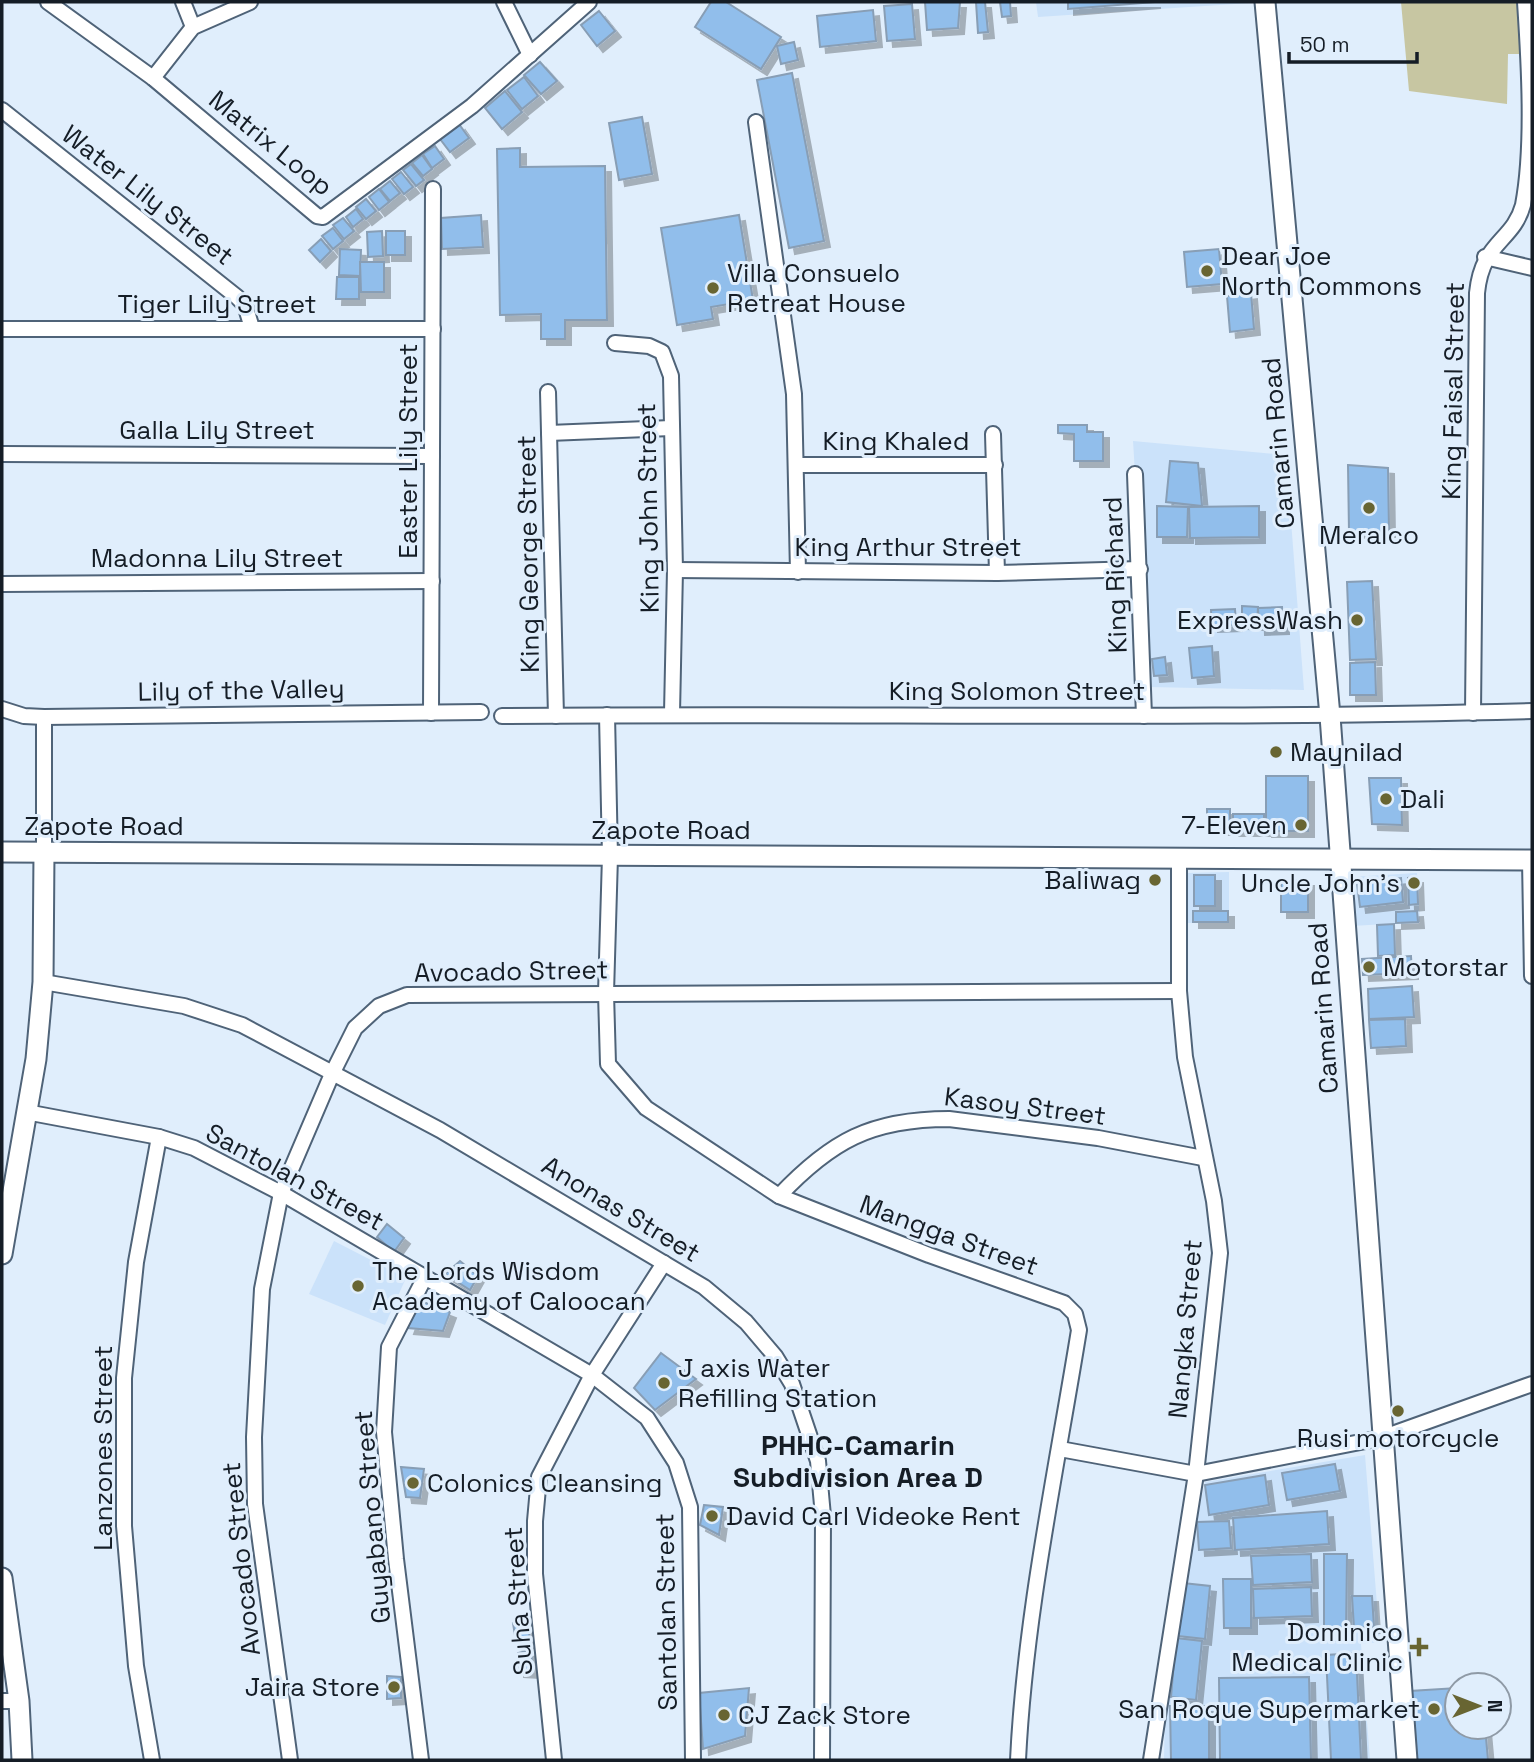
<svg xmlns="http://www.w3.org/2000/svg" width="1534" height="1762" viewBox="0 0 1534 1762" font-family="'Space Grotesk',sans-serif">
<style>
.built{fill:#cbe2fa}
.green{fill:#c7c6a2}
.building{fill:#91beeb;stroke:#889eb5;stroke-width:2;filter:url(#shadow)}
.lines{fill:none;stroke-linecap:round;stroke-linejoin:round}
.street-casing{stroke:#4f6378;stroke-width:18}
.secondary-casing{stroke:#4f6378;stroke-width:23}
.street{stroke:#fff;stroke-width:14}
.secondary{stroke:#fff;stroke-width:19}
.poi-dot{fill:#686532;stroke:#e0eefc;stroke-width:2.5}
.labels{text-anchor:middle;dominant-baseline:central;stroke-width:6;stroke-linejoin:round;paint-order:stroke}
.street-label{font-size:26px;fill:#151d26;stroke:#e0eefc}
.poi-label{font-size:26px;fill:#151d26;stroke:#e0eefc;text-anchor:start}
.neighbourhood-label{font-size:28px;font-weight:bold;fill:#151d26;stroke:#e0eefc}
</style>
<defs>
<filter id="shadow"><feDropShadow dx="6" dy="6" stdDeviation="0" flood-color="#0004"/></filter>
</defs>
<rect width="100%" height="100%" fill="#e0eefc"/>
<g class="built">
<polygon points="1036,2 1250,2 1250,3 1038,17"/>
<polygon points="1133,441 1286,455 1304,690 1148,687"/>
<polygon points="1229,872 1229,923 1186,923 1185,873"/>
<polygon points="1417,873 1420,922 1352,926 1350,877"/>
<polygon points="334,1241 406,1278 385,1325 309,1294"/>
<polygon points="1365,1455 1380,1642 1361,1644 1370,1760 1164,1760 1165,1706 1189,1555 1205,1482"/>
</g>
<polygon class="green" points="1401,2 1520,2 1523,54 1508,54 1507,104 1409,91"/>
<g class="building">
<polygon points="711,2 726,2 781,37 761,69 695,27"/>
<polygon points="925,2 960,2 958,28 927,30"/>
<polygon points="976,2 985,2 988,32 978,33"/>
<polygon points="1000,2 1010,2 1011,16 1002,17"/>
<polygon points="1068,2 1155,2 1068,9"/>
<polygon points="912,4 915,39 887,41 884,6"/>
<polygon points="873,10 876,41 820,47 817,16"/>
<polygon points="599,11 615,31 597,46 581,25"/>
<polygon points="794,42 798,60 781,64 777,46"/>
<polygon points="540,62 557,81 541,94 524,75"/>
<polygon points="792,73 824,241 789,248 757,80"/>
<polygon points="524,77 538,96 522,109 507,90"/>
<polygon points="505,91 522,112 502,129 485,108"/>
<polygon points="642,117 652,174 619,180 609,123"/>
<polygon points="459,124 469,138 450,152 440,139"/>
<polygon points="435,146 444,159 432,168 423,154"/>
<polygon points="520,148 520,167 605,166 607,320 565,320 565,339 541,339 541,314 500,315 497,149"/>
<polygon points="422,155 432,169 423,176 412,163"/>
<polygon points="411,164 424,180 416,186 403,170"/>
<polygon points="401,172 413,187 404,194 392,179"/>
<polygon points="390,181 400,193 390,201 380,189"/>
<polygon points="379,189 389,202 379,210 369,197"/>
<polygon points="366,199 376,211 366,219 356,207"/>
<polygon points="356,209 363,219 353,227 346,217"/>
<polygon points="481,215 483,247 442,249 441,218"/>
<polygon points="739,215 753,300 711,307 713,319 677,325 661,228"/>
<polygon points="343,218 354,231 344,239 333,225"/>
<polygon points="333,228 343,241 333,249 322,236"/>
<polygon points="382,231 383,256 368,257 367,232"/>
<rect x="386" y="231" width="19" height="24"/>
<polygon points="321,239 331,251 320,262 309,250"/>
<polygon points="340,249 361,250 360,276 339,275"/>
<polygon points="1219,249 1222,284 1187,287 1184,252"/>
<polygon points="360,262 384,262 384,292 361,292"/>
<polygon points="337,277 359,277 359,299 336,299"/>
<polygon points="1251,293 1254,329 1230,332 1227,296"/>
<polygon points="1058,425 1087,425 1087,432 1103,432 1103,461 1074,461 1074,434 1058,433"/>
<polygon points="1170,461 1198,463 1202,506 1166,502"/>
<polygon points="1348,465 1388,468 1389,531 1349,532"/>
<polygon points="1157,506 1188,507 1187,537 1157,537"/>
<polygon points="1259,506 1259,537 1190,538 1189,507"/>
<polygon points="1372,581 1376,659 1350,660 1347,582"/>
<polygon points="1242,606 1258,607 1257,624 1242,623"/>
<polygon points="1282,607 1283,628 1259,629 1258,608"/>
<polygon points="1235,609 1236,625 1212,626 1211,610"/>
<polygon points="1212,646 1214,676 1192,678 1189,648"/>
<polygon points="1165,657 1167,675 1154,676 1152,659"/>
<polygon points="1375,662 1376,695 1350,695 1350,663"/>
<rect x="1266" y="776" width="42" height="55"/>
<polygon points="1369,778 1401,778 1402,825 1372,824"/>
<rect x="1207" y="809" width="23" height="20"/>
<rect x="1233" y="814" width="31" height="16"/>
<rect x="1194" y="875" width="21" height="31"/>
<polygon points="1417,877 1418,904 1409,905 1408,878"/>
<polygon points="1401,878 1403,902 1360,907 1357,883"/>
<rect x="1281" y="880" width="27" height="32"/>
<rect x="1193" y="911" width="35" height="11"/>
<polygon points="1417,911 1418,922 1396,923 1396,912"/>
<polygon points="1394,924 1395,955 1378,956 1377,925"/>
<polygon points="1411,956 1412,973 1363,975 1362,959"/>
<polygon points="1412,986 1414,1017 1369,1019 1368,989"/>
<polygon points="1405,1019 1406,1046 1371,1048 1369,1020"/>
<polygon points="387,1224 404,1238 394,1252 377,1237"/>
<polygon points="460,1261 478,1276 470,1290 445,1274"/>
<polygon points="418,1300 450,1312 443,1331 408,1328"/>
<polygon points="661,1353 696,1379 655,1410 634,1388"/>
<polygon points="1335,1464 1340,1491 1287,1500 1282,1473"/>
<polygon points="401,1467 424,1469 420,1498 406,1497"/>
<polygon points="1265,1475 1269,1505 1209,1515 1205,1485"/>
<polygon points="704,1505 723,1507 719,1535 700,1525"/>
<polygon points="1327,1511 1329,1544 1235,1550 1233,1518"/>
<polygon points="1229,1521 1231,1548 1199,1550 1197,1522"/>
<polygon points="1311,1554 1312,1582 1253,1585 1251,1556"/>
<polygon points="1324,1554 1347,1554 1346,1635 1324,1635"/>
<polygon points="1223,1579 1251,1579 1251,1628 1224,1628"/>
<polygon points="1183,1583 1210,1586 1205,1639 1178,1636"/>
<polygon points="1311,1587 1312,1616 1254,1618 1253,1589"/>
<polygon points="1352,1596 1372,1596 1374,1627 1354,1628"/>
<polygon points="528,1620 530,1644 517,1648 513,1623"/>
<polygon points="1176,1638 1202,1641 1196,1700 1171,1697"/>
<polygon points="531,1650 533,1672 518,1671 518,1653"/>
<polygon points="1356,1653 1361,1760 1331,1760 1326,1655"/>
<polygon points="387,1676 401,1677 401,1698 387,1699"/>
<polygon points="1309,1677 1311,1760 1220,1760 1219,1678"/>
<polygon points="749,1688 745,1736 703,1749 699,1693"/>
<polygon points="1457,1688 1457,1727 1485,1727 1488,1760 1415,1760 1410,1691"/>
<polygon points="1170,1706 1209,1706 1209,1760 1171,1760"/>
</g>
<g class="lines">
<g class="street-casing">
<g id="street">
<polyline points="48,2 153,78 317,216 323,217 472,106 589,2"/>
<polyline points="183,2 193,27"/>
<polyline points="504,2 530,55"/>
<polyline points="153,78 193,27 250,2"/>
<polyline points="2,110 237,297 245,305 252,328"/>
<polyline points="756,122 794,394 798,572"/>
<polyline points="1485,257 1532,268"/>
<polyline points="2,329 433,329"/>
<polyline points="615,343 649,346 662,352 671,376 675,570 672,713"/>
<polyline points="548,392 556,716"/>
<polyline points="549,433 671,428"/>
<polyline points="993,434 997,573"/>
<polyline points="2,454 432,456"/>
<polyline points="797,465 995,465"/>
<polyline points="1135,474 1144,716"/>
<polyline points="675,570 997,573 1140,569"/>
<polyline points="2,584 432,581"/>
<polyline points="2,709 24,716 44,717 481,712"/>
<polyline points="431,713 433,189"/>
<path d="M1473,713l4,-420c5,-52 36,-51 46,-88 11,-58 6,-143 2,-203"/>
<path d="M607,715l3,141 -4,137 2,71 38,44 133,88 150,59 135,48 11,11 4,16c-23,142 -54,286 -61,430"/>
<path d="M502,716c343,-3 687,4 1030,-5"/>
<polyline points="44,717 44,852"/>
<polyline points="1530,860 1532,976"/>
<polyline points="43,982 184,1006 242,1025 440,1130 704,1287 746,1322 775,1356 792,1384 818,1461 823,1516 822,1760"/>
<polyline points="26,1112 159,1137 194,1148 281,1193 592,1375 647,1418 676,1463 690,1507 693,1760"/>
<path d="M779,1196c52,-55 92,-77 170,-77l149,19 105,20"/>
<polyline points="1060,1449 1196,1474 1381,1438 1532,1384"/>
<polyline points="2,1701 19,1701"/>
<polyline points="152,1760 136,1666 124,1526 124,1378 136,1262 159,1137"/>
<polyline points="290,1760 255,1504 254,1437 262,1289 281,1193 332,1074 355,1028 379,1006 407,995 1179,991"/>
<polyline points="421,1760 396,1559 384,1432 389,1347 425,1277"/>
<polyline points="554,1760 535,1574 535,1521 539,1477 592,1375 664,1263"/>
<polyline points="1151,1760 1196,1474 1220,1253 1214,1201 1185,1057 1179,991 1179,859"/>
</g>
</g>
<g class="secondary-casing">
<g id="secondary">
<polyline points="1265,2 1330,716 1407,1760"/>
<polyline points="2,852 1532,860"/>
<polyline points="2,1254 36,1059 43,982 44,852"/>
<polyline points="2,1578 19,1701 22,1760"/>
</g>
</g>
<use href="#street" class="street"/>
<use href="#secondary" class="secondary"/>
</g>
<g class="poi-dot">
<circle cx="1207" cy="271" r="7"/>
<circle cx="713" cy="288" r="7"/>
<circle cx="1369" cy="508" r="7"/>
<circle cx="1357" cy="620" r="7"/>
<circle cx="1276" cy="752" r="7"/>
<circle cx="1386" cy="799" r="7"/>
<circle cx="1301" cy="825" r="7"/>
<circle cx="1155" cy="880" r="7"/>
<circle cx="1414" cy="883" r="7"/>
<circle cx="1369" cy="967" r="7"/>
<circle cx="358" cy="1286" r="7"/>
<circle cx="664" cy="1383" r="7"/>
<circle cx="1398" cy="1411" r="7"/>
<circle cx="413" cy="1483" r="7"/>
<circle cx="712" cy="1516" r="7"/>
<path d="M1415.5 1636.5h7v7h7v7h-7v7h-7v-7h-7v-7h7z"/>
<circle cx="394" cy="1687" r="7"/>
<circle cx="1434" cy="1709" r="7"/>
<circle cx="724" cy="1715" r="7"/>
</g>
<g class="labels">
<g class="street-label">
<text transform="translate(271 143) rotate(39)">Matrix Loop</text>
<text transform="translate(148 195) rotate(38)">Water Lily Street</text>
<text x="217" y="304">Tiger Lily Street</text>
<text transform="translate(1453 391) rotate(-89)">King Faisal Street</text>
<text x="217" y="430">Galla Lily Street</text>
<text x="896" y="441">King Khaled</text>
<text transform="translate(1278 443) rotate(-95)">Camarin Road</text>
<text transform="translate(408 451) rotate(-90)">Easter Lily Street</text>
<text transform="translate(648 508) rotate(-91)">King John Street</text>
<text x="908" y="547">King Arthur Street</text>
<text transform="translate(528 554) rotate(-91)">King George Street</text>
<text x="217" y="558">Madonna Lily Street</text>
<text transform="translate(1115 575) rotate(-92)">King Richard</text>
<text transform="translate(241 690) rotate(-1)">Lily of the Valley</text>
<text x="1017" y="691">King Solomon Street</text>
<text x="104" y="826">Zapote Road</text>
<text x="671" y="830">Zapote Road</text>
<text transform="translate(511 971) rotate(-1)">Avocado Street</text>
<text transform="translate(1323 1008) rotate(-94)">Camarin Road</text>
<text transform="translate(1025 1106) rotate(7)">Kasoy Street</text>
<text transform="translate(295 1177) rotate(28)">Santolan Street</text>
<text transform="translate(621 1209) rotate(31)">Anonas Street</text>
<text transform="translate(949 1235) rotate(20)">Mangga Street</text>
<text transform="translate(1185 1329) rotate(-85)">Nangka Street</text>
<text transform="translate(103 1448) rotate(-90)">Lanzones Street</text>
<text transform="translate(372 1517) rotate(-95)">Guyabano Street</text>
<text transform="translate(241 1559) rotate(-96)">Avocado Street</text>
<text transform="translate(518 1601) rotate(-94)">Suha Street</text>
<text transform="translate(666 1612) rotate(-91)">Santolan Street</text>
</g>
<g class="poi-label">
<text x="1221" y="256">Dear Joe<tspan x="1221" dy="30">North Commons</tspan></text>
<text x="727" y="273">Villa Consuelo<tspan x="727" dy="30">Retreat House</tspan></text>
<text x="1369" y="535" text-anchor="middle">Meralco</text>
<text x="1343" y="620" text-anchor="end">ExpressWash</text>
<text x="1290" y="752">Maynilad</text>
<text x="1400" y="799">Dali</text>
<text x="1287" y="825" text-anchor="end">7-Eleven</text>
<text x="1141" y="880" text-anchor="end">Baliwag</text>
<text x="1400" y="883" text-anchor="end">Uncle John's</text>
<text x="1383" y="967">Motorstar</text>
<text x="372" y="1271">The Lords Wisdom<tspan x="372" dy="30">Academy of Caloocan</tspan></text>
<text x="678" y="1368">J axis Water<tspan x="678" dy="30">Refilling Station</tspan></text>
<text x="1398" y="1438" text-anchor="middle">Rusi motorcycle</text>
<text x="427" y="1483">Colonics Cleansing</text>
<text x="726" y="1516">David Carl Videoke Rent</text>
<text x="1403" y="1632" text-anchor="end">Dominico<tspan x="1403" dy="30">Medical Clinic</tspan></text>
<text x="380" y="1687" text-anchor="end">Jaira Store</text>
<text x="1420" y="1709" text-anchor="end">San Roque Supermarket</text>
<text x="738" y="1715">CJ Zack Store</text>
</g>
<g class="neighbourhood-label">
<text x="858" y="1445">PHHC-Camarin<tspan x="858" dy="32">Subdivision Area D</tspan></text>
</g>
</g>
<rect width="1534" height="1762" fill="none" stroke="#151d26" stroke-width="7"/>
<g transform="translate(1478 1706) rotate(90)"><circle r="33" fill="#e0eefc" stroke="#8f9aa6" stroke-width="2"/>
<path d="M0-5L12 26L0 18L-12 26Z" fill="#686532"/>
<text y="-10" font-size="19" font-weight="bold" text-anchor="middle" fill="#151d26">N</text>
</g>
<path d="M1289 52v10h128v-10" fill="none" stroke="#151d26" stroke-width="3.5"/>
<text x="1300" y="52" font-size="21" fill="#151d26" stroke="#e0eefc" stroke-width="5" paint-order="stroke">50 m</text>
</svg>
